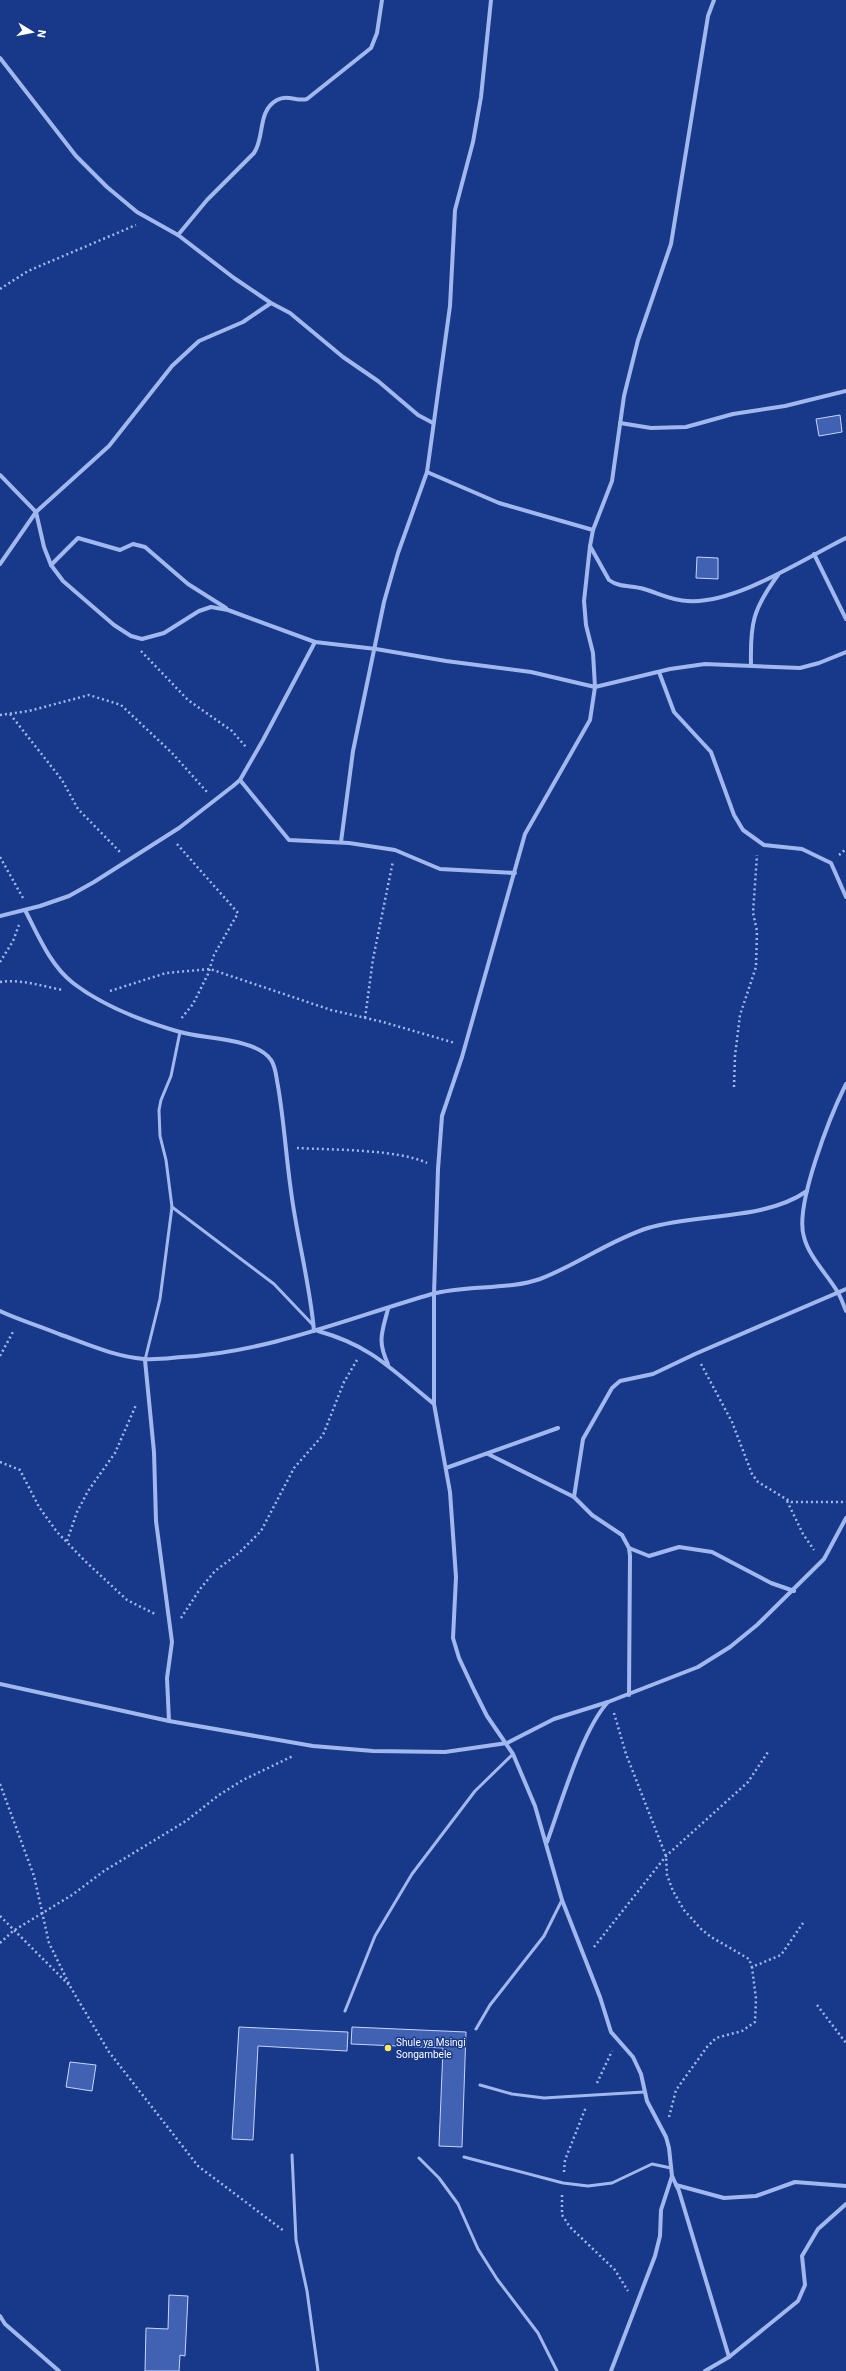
<svg xmlns="http://www.w3.org/2000/svg" width="846" height="2371" viewBox="0 0 846 2371" font-family="Roboto,sans-serif">
<style>
.building{fill:#4162b2;stroke:#c6d6fa}
.lines{fill:none;stroke-linecap:round;stroke-linejoin:round}
.path{stroke:#a1b8ee;stroke-width:2.5;stroke-dasharray:2 3;stroke-linecap:butt}
.service{stroke:#a1b8ee;stroke-width:3}
.minor{stroke:#a1b8ee;stroke-width:4}
.poi-dot{fill:#ffe95d;stroke:#183889;stroke-width:1.5}
.labels{text-anchor:middle;dominant-baseline:central;stroke-width:3;stroke-linejoin:round;paint-order:stroke}
.poi-label{font-size:10px;fill:#fff;stroke:#183889;text-anchor:start}
</style>
<rect width="100%" height="100%" fill="#183889"/>
<g class="building">
<polygon points="840,415 842,432 819,436 816,419"/>
<polygon points="697,557 718,558 718,579 696,578"/>
<polygon points="239,2027 348,2032 347,2051 258,2046 253,2140 232,2139"/>
<polygon points="352,2027 466,2032 462,2147 439,2146 443,2048 351,2044"/>
<polygon points="70,2062 96,2065 92,2091 66,2087"/>
<polygon points="169,2295 188,2296 185,2356 180,2355 179,2371 145,2371 146,2328 168,2329"/>
</g>
<g class="lines">
<g class="path">
<polyline points="0,289 28,271 136,225"/>
<polyline points="141,651 188,700 232,731 246,747"/>
<polyline points="10,714 62,780 78,809 120,852"/>
<polyline points="0,715 29,711 89,695 121,705 172,753 207,792"/>
<polyline points="177,844 238,913 214,955 208,974 193,1004 180,1020"/>
<polyline points="839,855 846,849"/>
<polyline points="0,857 23,898"/>
<polyline points="0,962 13,941 19,925"/>
<path d="M0,982c22,-3 41,4 63,8"/>
<polyline points="110,991 166,973 210,969 331,1010 383,1022 455,1043"/>
<polyline points="365,1018 373,959 393,861"/>
<polyline points="734,1087 735,1056 740,1015 756,967 757,931 753,913 757,855"/>
<path d="M297,1148c35,2 100,1 130,15"/>
<polyline points="0,1356 14,1330"/>
<polyline points="701,1364 732,1422 752,1474 758,1482 791,1502 846,1502"/>
<polyline points="0,1462 20,1470 39,1507 57,1532 85,1561 127,1600 155,1614"/>
<polyline points="787,1501 803,1534 814,1550"/>
<polyline points="67,1541 77,1512 88,1491 115,1453 136,1405"/>
<polyline points="181,1618 200,1589 215,1571 239,1553 261,1531 294,1468 323,1435 344,1382 357,1360"/>
<polyline points="614,1713 626,1754 666,1856 667,1875 673,1891 684,1910 701,1929 711,1937 749,1959 752,1967"/>
<polyline points="0,1784 34,1876 49,1943 71,1988 109,2052 198,2166 284,2231"/>
<polyline points="0,1916 69,1985"/>
<polyline points="0,1943 13,1931 72,1895 104,1871 186,1821 219,1795 243,1780 293,1756"/>
<polyline points="594,1947 666,1856 748,1782 768,1752"/>
<polyline points="817,2005 846,2043"/>
<polyline points="597,2083 612,2051"/>
<polyline points="669,2117 676,2090 707,2047 716,2038 742,2031 755,2022 756,1999 752,1967 781,1955 803,1923"/>
<polyline points="564,2172 565,2160 586,2107"/>
<polyline points="562,2195 562,2215 570,2227 615,2270 628,2291"/>
</g>
<g class="service">
<polyline points="172,1207 274,1284 313,1325"/>
<polyline points="145,1360 160,1299 172,1207 166,1160 160,1136 159,1110 161,1100 171,1076 180,1032"/>
<polyline points="345,2011 375,1936 412,1874 475,1791 513,1754"/>
<polyline points="476,2029 490,2005 544,1936 562,1900"/>
<polyline points="480,2085 512,2094 544,2098 644,2092"/>
<polyline points="292,2155 296,2240 307,2291 318,2371"/>
<polyline points="464,2157 563,2183 588,2186 612,2183 652,2164 671,2168"/>
<polyline points="419,2158 439,2178 458,2204 478,2249 497,2279 538,2333 557,2371"/>
</g>
<g class="minor">
<polyline points="0,58 76,156 107,187 137,212 178,235 234,278 271,303 290,313 343,357 378,381 418,415 433,423"/>
<path d="M178,235l29,-35 47,-47c11,-16 3,-42 23,-53 11,-6 20,2 30,-1l64,-51 6,-15 5,-33"/>
<polyline points="620,423 651,428 686,427 733,414 785,406 846,391"/>
<polyline points="427,472 499,503 593,530"/>
<polyline points="0,475 36,512 44,547 51,565 63,581 114,625 131,636 142,639 164,633 199,611 211,607 228,610 315,642 376,649 446,661 531,672 595,687 670,669 705,664 800,668 819,663 846,652"/>
<path d="M590,546l19,34c11,8 22,5 35,9 14,4 29,12 44,12 48,3 115,-42 158,-63"/>
<polyline points="814,554 846,619"/>
<polyline points="0,564 36,512 109,446 172,366 199,341 243,322 271,303"/>
<polyline points="51,565 78,538 120,550 133,544 145,547 188,584 226,608"/>
<path d="M751,665c-1,-42 2,-56 27,-90"/>
<polyline points="659,672 674,712 711,752 734,815 743,830 764,845 802,849 831,863 846,897"/>
<polyline points="240,780 289,840 349,843 395,850 440,869 515,873"/>
<polyline points="341,842 353,751 384,602 398,553 427,472 450,306 455,210 473,142 481,97 491,0"/>
<path d="M25,910c13,25 25,55 48,73 30,23 72,39 107,49 23,7 77,6 91,28 5,7 5,17 7,26 6,35 8,70 13,105 6,47 19,93 23,140"/>
<polyline points="0,916 40,906 69,896 94,882 179,828 233,786 240,780 263,740 315,642"/>
<path d="M846,1084c-15,30 -52,122 -42,153 5,20 23,37 33,54 4,6 6,13 9,20"/>
<path d="M388,1309c-6,23 -11,32 0,55"/>
<path d="M0,1311c19,9 40,15 59,23 28,10 54,22 85,25 12,1 26,-1 38,-2 86,-5 167,-39 250,-63 33,-9 77,-4 108,-15 37,-14 70,-39 108,-51 49,-15 116,-7 159,-37"/>
<path d="M318,1331c54,15 74,39 116,73"/>
<polyline points="145,1360 154,1452 156,1521 172,1642 167,1678 169,1721"/>
<polyline points="488,1454 574,1497 592,1515 622,1535 629,1548 630,1556 629,1695"/>
<polyline points="446,1468 558,1428"/>
<polyline points="574,1497 583,1439 612,1388 620,1381 653,1374 695,1354 846,1289"/>
<polyline points="629,1548 649,1556 679,1547 712,1552 771,1583 794,1591"/>
<polyline points="0,1684 169,1721 313,1746 373,1751 445,1752 507,1743 554,1719 608,1702 698,1667 730,1647 757,1625 824,1559 846,1518"/>
<path d="M547,1842c14,-38 35,-112 61,-140"/>
<polyline points="672,2176 679,2191 729,2357"/>
<polyline points="676,2185 724,2198 756,2196 795,2182 846,2186"/>
<polyline points="0,2316 5,2324 59,2371"/>
<polyline points="611,2371 655,2256 660,2236 661,2210 672,2176 669,2148 666,2137 647,2101 641,2074 633,2057 611,2032 600,1997 562,1900 535,1806 513,1754 487,1716 474,1690 459,1658 453,1638 456,1577 450,1492 434,1404 434,1294 438,1169 442,1116 462,1057 525,834 590,720 595,687 593,653 586,625 584,601 590,546 593,530 612,481 624,396 638,340 671,244 708,16 714,0"/>
<polyline points="705,2371 729,2357 798,2301 805,2285 802,2256 818,2229 846,2204"/>
</g>
</g>
<circle class="poi-dot" cx="388" cy="2048" r="4"/>
<g class="labels">
<g class="poi-label">
<text x="396" y="2042">Shule ya Msingi<tspan x="396" dy="12">Songambele</tspan></text>
</g>
</g>
<g transform="translate(32 32) rotate(100)" stroke="#183889" stroke-width="3" paint-order="stroke">
<path d="M0-3L7 15L0 10L-7 15Z" fill="#ffffff"/>
<text y="-6" font-size="11" font-weight="bold" text-anchor="middle" fill="#ffffff">N</text>
</g>
</svg>
